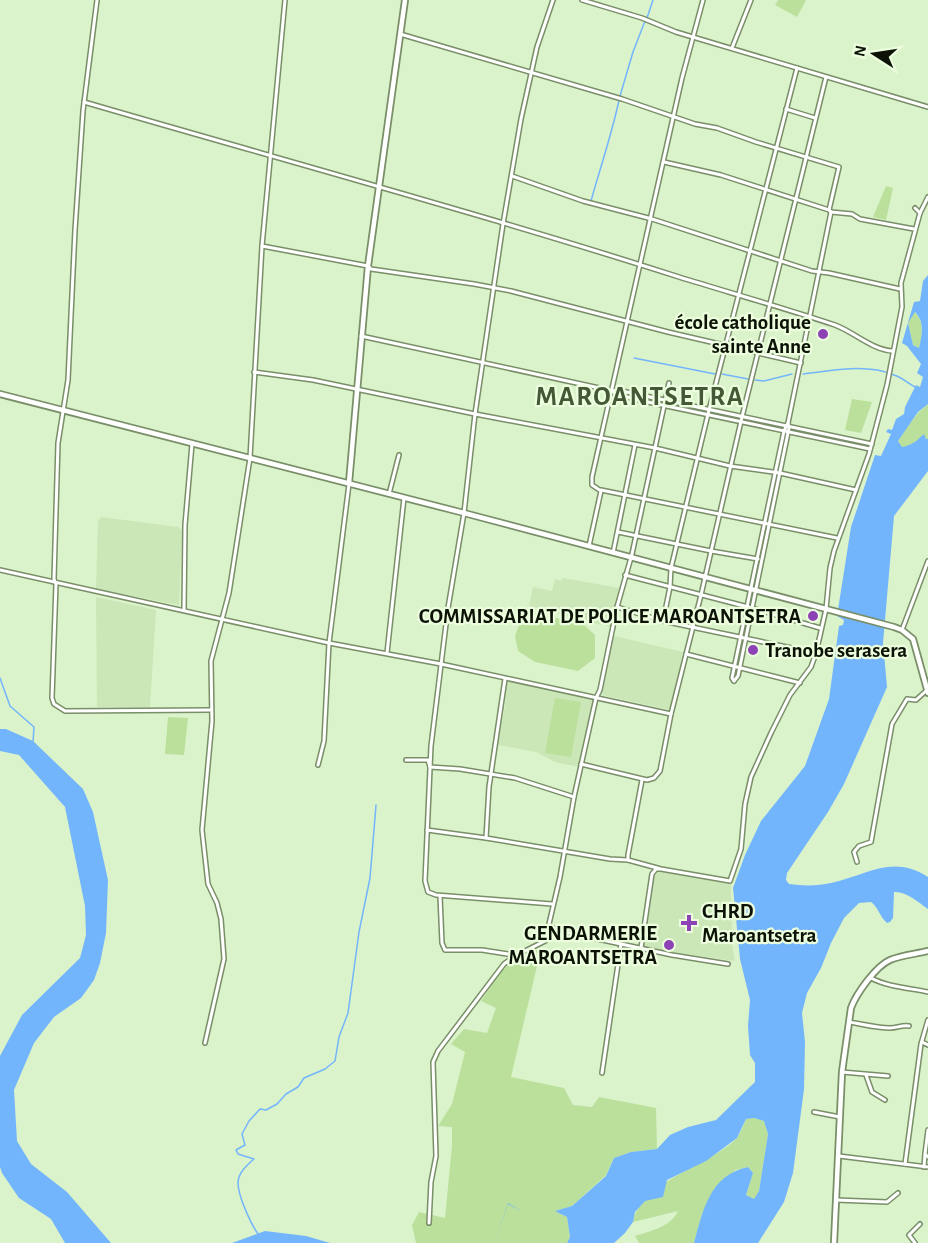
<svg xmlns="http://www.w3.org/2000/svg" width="928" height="1243" viewBox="0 0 928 1243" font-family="'Alegreya Sans',sans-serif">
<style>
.built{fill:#cbe6b7}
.green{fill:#bae09c}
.water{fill:#73b5fd;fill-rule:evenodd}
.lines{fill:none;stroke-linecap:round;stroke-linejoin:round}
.stream{stroke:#73b5fd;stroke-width:1.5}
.street-casing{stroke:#798e69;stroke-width:6}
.secondary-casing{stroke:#798e69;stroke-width:8}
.street{stroke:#fff;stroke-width:3}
.secondary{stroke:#fff;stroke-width:4.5}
.poi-dot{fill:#8d43b5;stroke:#ecfede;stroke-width:2}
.labels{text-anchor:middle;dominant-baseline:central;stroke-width:4.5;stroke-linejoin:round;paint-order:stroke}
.poi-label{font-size:21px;font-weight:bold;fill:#0c1306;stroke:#ecfede;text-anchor:end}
.district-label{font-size:27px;font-weight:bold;letter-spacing:1.5px;fill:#455836;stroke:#ecfede}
</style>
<rect width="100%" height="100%" fill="#dbf3ca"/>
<g class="built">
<polygon points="101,517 178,527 182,530 179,605 96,589 98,521"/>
<polygon points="563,578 619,588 610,627 529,606 533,587 552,591 555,579 561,581"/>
<polygon points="96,597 156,610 150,707 97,707"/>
<polygon points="614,636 683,652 671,710 602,695"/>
<polygon points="507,678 594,695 579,767 555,762 536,752 498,745 505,705"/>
<polygon points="660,871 731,883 732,944 735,961 643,948 653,874"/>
</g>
<g class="green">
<polygon points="778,0 806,0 797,17 775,5"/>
<polygon points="886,186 893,188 886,220 873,217"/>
<path d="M914,312c11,9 8,23 5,36l-6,-3 -5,-22z"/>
<polygon points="852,399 872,402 861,433 845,430"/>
<path d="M928,404v35h-2l-2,-4c-9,6 -10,10 -22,13 -4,-3 -4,-7 -3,-11l20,-25z"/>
<polygon points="535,613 583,624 595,635 595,658 578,671 535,662 518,651 515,636 521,620"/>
<polygon points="555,698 581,702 571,757 545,753"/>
<polygon points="168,717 188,718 184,755 165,754"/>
<path d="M541,949l-30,128 53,11 9,17 19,2 7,-10 57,11 1,41 -26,3 -17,6 -8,17 -34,31 -16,5 11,6 3,20 -3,6h-151l-4,-18 7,-13 26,6 7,-72v-19l-14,-1 14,-22 13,-52 -14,-8 13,-15 23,4 9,-25 -15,-7c21,-30 23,-41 60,-52z"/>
<path d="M754,1118l10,3 4,13 -9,57 -5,9 -8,-5 7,-22 -5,-6 -13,3 -33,44 -8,29h-55l-4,-7c15,-5 36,-9 43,-25l-45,11c8,-40 75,-56 102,-82 5,-5 8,-14 11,-21z"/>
</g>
<g class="water">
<path d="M928,275v129l-10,8 -20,29 4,6c11,-2 14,-6 22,-13l2,5h2v32l-34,45 -11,127 4,44 -43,97 -16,28 -41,61 -1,7 3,4c14,2 29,2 42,-1 37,-8 61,-29 97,-6v32c-10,-7 -22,-18 -34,-17l-1,26 -3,4 -3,1c-7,-6 -9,-16 -16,-21l-12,1 -15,15 -13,25 -10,25 -14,25 -5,20 3,29 -1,47 -11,84 -9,29 -26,41h-64c9,-33 16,-68 54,-76l5,6 -7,22 8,4 5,-8 9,-57 -4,-13 -10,-3 -8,1 -9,19 -31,23 -39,19 -4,17 -18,4 -10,11 -2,10 -8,11 -11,10h-47l3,-6 -3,-20 -12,-6 -32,1 -15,-8 -14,39 14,-40 15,9 32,-1 17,-5 34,-30 8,-18 17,-6 26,-3 13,-14 18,-8 28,-7 39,-38v-19l-5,-8 -2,-29 2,-26 -10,-41 -7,-71 12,-33 16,-34 44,-55 24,-67 10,-73 4,-1 1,-5 -7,-4 14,-89 24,-72 6,1 10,-22 -5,-2 2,-3 4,1 4,-11 8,-5 1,-7 11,-22 4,2 3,-10 -6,-4 4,-9 -14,-18 -5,-3 12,-41 6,-1 3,-20zM915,312c10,10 7,23 4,36l-6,-3 -5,-22z"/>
<polygon points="0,729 6,729 33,741 83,789 93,812 108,880 106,933 100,963 94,980 81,998 54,1017 34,1043 14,1090 17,1141 31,1164 67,1192 111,1243 65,1243 51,1219 19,1198 2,1173 0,1167 0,1056 22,1015 80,958 86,935 85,906 65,807 19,755 0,751"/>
<polygon points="265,1231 306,1236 330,1243 232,1243"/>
</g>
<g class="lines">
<g class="stream">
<polyline points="647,18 653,0"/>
<polyline points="620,96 633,52 645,21"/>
<path d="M591,201c9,-33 21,-67 28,-101"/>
<polyline points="634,358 715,374"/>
<polyline points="722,374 748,379"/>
<path d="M803,374c30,-3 62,-11 91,1 7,2 14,8 21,12"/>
<polyline points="755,380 764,381 792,374"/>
<polyline points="0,678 10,706 34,727 33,742"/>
<path d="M258,1234c-7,-10 -20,-38 -20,-51 0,-10 9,-18 16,-24l-16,-5 -2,-4 9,-5 -3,-11 7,-13 11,-12 6,1 11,-6 9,-10 12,-7 6,-9 21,-9 10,-8 4,-24 9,-24 11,-81 11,-54 6,-73"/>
</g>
<g class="street-casing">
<g id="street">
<polyline points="97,0 83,111 75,230 68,380 58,443 54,579 56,584 52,698 54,704 65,711 210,710"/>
<polyline points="582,0 642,18 676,32 928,107"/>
<polyline points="400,34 622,99 695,124 717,128 756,142 839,167 829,210 831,212 788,423 789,428 738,676 734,681"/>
<polyline points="732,48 751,0"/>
<path d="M84,102c199,58 398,112 595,175 52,16 105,31 156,48 19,7 37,25 58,26"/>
<polyline points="786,109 815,118"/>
<polyline points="664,162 721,175 829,210"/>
<polyline points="512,176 583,201 652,219 812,271 829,273 900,289"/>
<polyline points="831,212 852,214 860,219 914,229"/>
<polyline points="920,213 928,197"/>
<polyline points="262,246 368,266 371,269 474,284 511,291 668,332 801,363"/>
<polyline points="361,336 613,391 615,394 643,401 870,449"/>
<polyline points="254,372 313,380 475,414 655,448 730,466 780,473 856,490"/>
<polyline points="613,391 617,390 872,444"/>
<polyline points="601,490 837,538"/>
<polyline points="389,494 399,455"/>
<polyline points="618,532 711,551 758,559"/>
<polyline points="589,546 601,491 592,485 592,477 682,78 703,0"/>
<polyline points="613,553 635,445"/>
<polyline points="0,570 329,643 441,664 671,714"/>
<polyline points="625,575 752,608 820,628"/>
<polyline points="617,607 663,621 816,653"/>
<polyline points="184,610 185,525 192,444"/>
<polyline points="663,621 670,587 671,568 708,414 797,68"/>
<polyline points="902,630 928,561"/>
<polyline points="387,653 404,498"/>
<polyline points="686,654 800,683"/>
<polyline points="734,681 732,678 784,431 788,423"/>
<polyline points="406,760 428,760 430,767 460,769 515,778 574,797"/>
<polyline points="581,764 647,780 654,778 660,771 671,714 701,595 742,417 826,77"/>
<polyline points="318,765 324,741 329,643 349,484"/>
<polyline points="642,780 628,855 628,860 661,869 730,881 741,849 745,804 751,777 771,733 790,695 811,667 816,653 826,609 830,568 834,551 869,454 887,385 902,307 901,283 920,213 915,208"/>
<polyline points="427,830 486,838 610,859 628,860"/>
<polyline points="486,838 489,787 505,679"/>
<polyline points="857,862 854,852 859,846 871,842 892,724 907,699 916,700 927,690"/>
<polyline points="440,896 442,943 445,950 482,950 514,955"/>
<polyline points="552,904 436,895 428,892 425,881 431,746 448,608 464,513 475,414 503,224 521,119 537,47 553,0"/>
<polyline points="550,926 556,930 672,955 728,964"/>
<polyline points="641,948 652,874 656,869 659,869"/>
<path d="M871,978c17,9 38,10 57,14"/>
<path d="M849,1022c13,2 27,6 41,6 7,0 11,-3 19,-2"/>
<polyline points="922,1042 928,1045"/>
<polyline points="205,1043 224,959 221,919 217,903 208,884 202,830 212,721 211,661 229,593 250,458 262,246 285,0"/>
<polyline points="842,1072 888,1076"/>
<polyline points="602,1073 621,944"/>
<polyline points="866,1075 872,1092 885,1100"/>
<polyline points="814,1112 840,1117"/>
<polyline points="928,1130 925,1154 928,1157"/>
<polyline points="839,1156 928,1167"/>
<polyline points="905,1164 921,1044 928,1020"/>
<polyline points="924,1167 925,1154"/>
<polyline points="836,1200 887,1202 898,1193"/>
<polyline points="429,1223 431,1182 436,1156 433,1062 438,1051 504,964 515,956 545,941 560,877 574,797 596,698 600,690 617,607 632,554 669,383"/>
<polyline points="915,1243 909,1235 920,1224"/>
</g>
</g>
<g class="secondary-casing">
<g id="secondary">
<polyline points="0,394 464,513 894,627 902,630 913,639 928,693"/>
<polyline points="349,483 368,266 405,0"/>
<path d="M834,1243l8,-171 9,-64c5,-14 25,-42 39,-48 12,-5 26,-6 38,-9"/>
</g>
</g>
<use href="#street" class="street"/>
<use href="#secondary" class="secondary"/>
</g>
<g class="poi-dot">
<circle cx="823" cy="334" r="6"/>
<circle cx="813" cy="616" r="6"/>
<circle cx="753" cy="650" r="6"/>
<path d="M686 914h6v6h6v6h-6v6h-6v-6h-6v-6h6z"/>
<circle cx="669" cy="945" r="6"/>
</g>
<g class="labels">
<g class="poi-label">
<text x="811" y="322">école catholique<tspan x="811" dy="24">sainte Anne</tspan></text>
<text x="801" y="616">COMMISSARIAT DE POLICE MAROANTSETRA</text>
<text x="765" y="650" text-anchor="start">Tranobe serasera</text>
<text x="702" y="911" text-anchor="start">CHRD<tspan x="702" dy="24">Maroantsetra</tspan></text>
<text x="657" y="933">GENDARMERIE<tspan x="657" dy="24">MAROANTSETRA</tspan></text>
</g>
<g class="district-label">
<text x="640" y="396">MAROANTSETRA</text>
</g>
</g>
<g transform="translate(874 54) rotate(282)" stroke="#ecfede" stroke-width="4.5" paint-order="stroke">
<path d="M0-4.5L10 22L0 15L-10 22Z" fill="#0c1306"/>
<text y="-9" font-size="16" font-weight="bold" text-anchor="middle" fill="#0c1306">N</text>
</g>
</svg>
